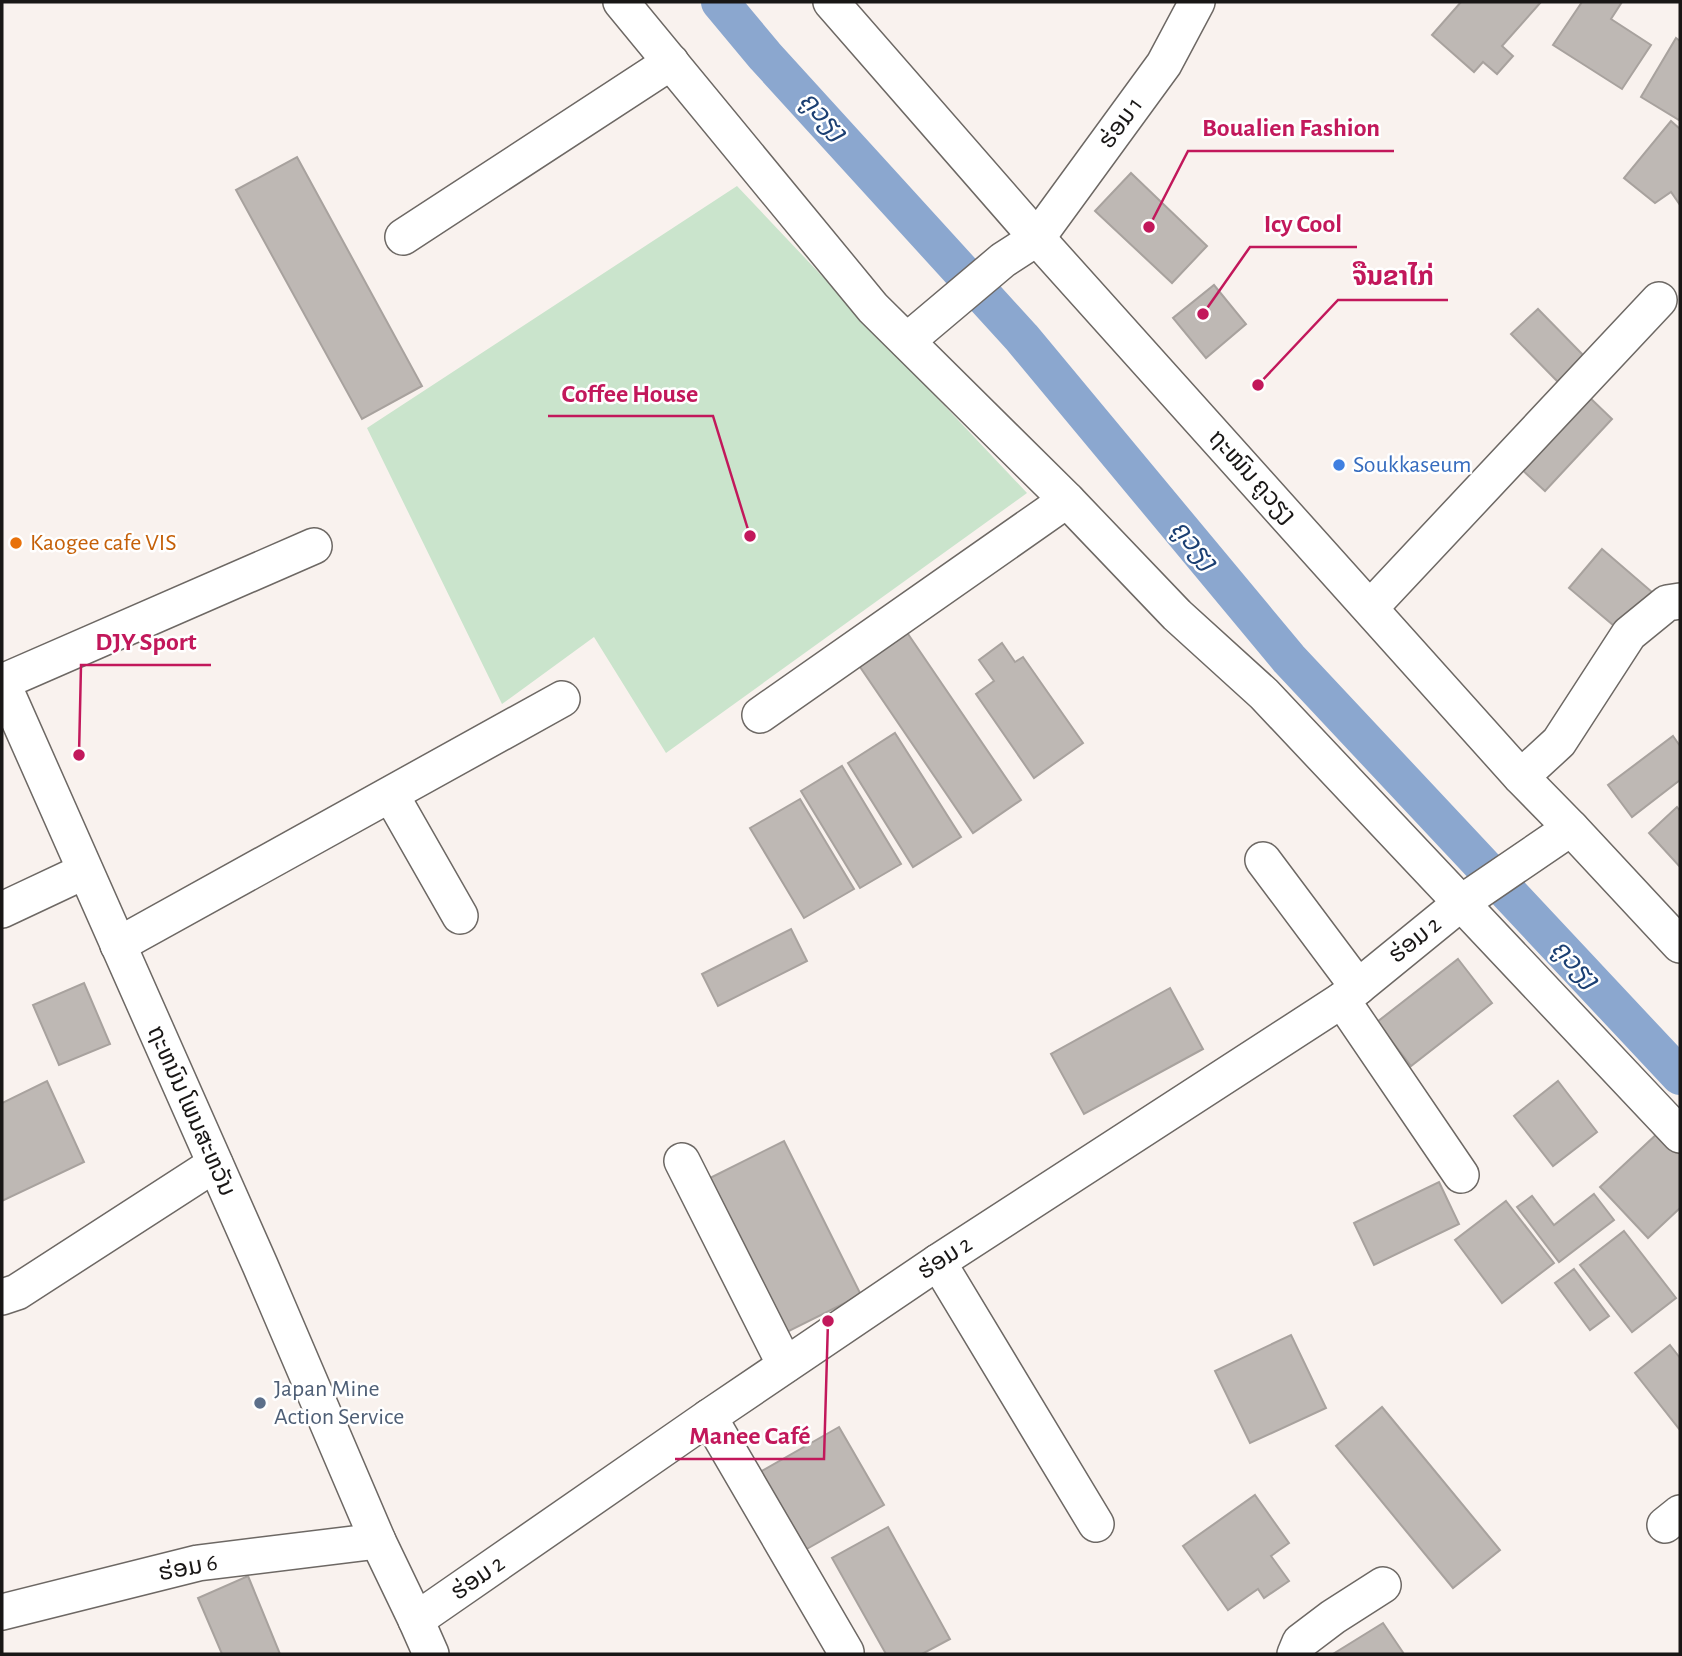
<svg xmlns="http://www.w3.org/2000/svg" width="1682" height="1656" viewBox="0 0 1682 1656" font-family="'Alegreya Sans','Noto Sans Lao',sans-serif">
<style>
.green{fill:#cae4cc}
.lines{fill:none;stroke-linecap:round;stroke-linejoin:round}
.canal{stroke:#8ba7cf;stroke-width:38}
.building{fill:#beb8b4;stroke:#a8a29e;stroke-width:2}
.minor-casing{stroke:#6d6864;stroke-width:38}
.minor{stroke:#fff;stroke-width:35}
.shop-dot{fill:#3f7fe0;stroke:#fff;stroke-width:2.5}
.food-dot{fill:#e8710a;stroke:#fff;stroke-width:2.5}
.service-dot{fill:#5c6f8a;stroke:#fff;stroke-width:2.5}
.labels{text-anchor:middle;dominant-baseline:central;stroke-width:5;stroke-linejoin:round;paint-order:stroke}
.street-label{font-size:24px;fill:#191716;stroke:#fff}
.shop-label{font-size:24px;fill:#366cbe;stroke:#fff;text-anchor:start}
.food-label{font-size:24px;fill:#c56008;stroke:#fff;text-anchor:start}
.service-label{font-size:24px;fill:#4e5e75;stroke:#fff;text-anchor:start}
.water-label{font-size:26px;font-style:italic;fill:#1c4073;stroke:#fff}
.leader{fill:none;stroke:#c2185b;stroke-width:2.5}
.callout-dot{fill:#c2185b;stroke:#fff;stroke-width:2.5}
.callout-label{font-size:26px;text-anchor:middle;font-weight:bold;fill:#c2185b;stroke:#fff;stroke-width:5;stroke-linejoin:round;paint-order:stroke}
</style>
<rect width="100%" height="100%" fill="#f9f2ee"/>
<polygon class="green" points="737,186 1027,493 666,753 594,637 502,704 367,428"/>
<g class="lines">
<polyline class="canal" points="720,2 765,56 1022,338 1289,659 1680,1076"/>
</g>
<g class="building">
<polygon points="1461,2 1541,2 1502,46 1513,56 1497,74 1483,62 1474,72 1432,35"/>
<polygon points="1582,2 1622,2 1611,19 1651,45 1622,89 1553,45"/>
<polygon points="1676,38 1680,41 1680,118 1679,120 1641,97"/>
<polygon points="1671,121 1680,129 1680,205 1671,192 1655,203 1624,178"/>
<polygon points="297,157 422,386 362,419 236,190"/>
<polygon points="1131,173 1207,246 1172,283 1095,211"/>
<polygon points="1214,285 1246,324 1206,358 1173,318"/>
<polygon points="1538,309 1585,357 1558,382 1511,334"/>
<polygon points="1586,394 1612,419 1545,491 1518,466"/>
<polygon points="1602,549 1652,592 1619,630 1569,588"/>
<polygon points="906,631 1021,800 973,833 858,664"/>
<polygon points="1002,643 1015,662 1023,657 1083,743 1034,778 976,694 994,681 979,660"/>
<polygon points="895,733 961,837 913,867 848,763"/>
<polygon points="1673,736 1680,746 1680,780 1632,817 1608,785"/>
<polygon points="842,766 901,864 860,888 801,791"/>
<polygon points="800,799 854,889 804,918 750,828"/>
<polygon points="1677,807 1680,811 1680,867 1649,833"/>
<polygon points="791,929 807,961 718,1006 702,974"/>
<polygon points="1458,959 1492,1003 1411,1066 1377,1022"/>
<polygon points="84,983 110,1044 59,1065 33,1005"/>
<polygon points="1170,988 1203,1049 1084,1114 1051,1054"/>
<polygon points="47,1081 84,1162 2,1201 2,1103"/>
<polygon points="1558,1081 1597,1132 1553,1166 1514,1116"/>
<polygon points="1659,1132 1680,1154 1680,1208 1648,1238 1600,1187"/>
<polygon points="784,1141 861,1295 787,1332 710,1178"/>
<polygon points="1439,1182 1459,1224 1374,1265 1354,1223"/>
<polygon points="1594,1194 1614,1220 1559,1262 1517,1207 1532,1196 1554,1225"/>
<polygon points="1506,1201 1554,1263 1502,1303 1455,1240"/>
<polygon points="1624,1231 1676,1298 1632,1332 1580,1265"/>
<polygon points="1574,1269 1609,1316 1590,1330 1555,1283"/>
<polygon points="1291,1335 1326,1408 1250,1443 1215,1371"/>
<polygon points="1670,1345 1680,1358 1680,1430 1635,1373"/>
<polygon points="1382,1407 1500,1550 1453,1588 1336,1446"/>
<polygon points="839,1427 884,1505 805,1550 760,1472"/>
<polygon points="1255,1495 1289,1543 1271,1556 1289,1581 1264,1598 1258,1589 1228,1610 1183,1546"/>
<polygon points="888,1527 950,1639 922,1654 886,1654 832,1558"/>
<polygon points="248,1576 280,1654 222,1654 198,1598"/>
<polygon points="1383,1623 1404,1654 1333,1654"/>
</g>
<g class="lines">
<g class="minor-casing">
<g id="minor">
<polyline points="621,2 873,308 1067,500 1177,615 1264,694 1680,1135"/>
<polyline points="831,2 1037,238 1521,777 1571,828 1680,945"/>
<polyline points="403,237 671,62"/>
<polyline points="907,341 1003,260 1037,238 1164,64 1197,2"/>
<polyline points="1370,608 1659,300"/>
<polyline points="2,682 260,1265 378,1541 416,1620 431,1654"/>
<polyline points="2,682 314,546"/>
<polyline points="760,715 1067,500"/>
<polyline points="1521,777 1559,742 1629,634 1667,603 1680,601"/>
<polyline points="391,795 460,916"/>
<polyline points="1263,860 1358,987"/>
<polyline points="2,910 85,871"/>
<polyline points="118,945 562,699"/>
<polyline points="1342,1000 1461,1175"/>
<polyline points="682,1161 785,1365"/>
<polyline points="938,1262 1096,1524"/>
<polyline points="2,1297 17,1292 215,1164"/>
<polyline points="709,1417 846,1652"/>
<polyline points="1665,1525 1680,1513"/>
<polyline points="2,1612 198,1563 378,1541"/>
<polyline points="416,1620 709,1417 938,1262 1342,1000 1461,903 1571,828"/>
<polyline points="1295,1654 1300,1642 1333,1617 1383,1585"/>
</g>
</g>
<use href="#minor" class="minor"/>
</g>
<circle class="shop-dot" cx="1339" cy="465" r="7"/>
<circle class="food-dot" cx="16" cy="543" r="7"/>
<circle class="service-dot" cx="260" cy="1403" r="7"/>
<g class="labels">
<g class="street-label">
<text transform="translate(1121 123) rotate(-54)">ຮ່ອມ 1</text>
<text transform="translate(1252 477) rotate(48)">ຖະໜົນ ຄູວຽງ</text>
<text transform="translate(1415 940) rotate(-39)">ຮ່ອມ 2</text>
<text transform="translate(191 1111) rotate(66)">ຖະຫນົນ ໂພນສະຫວັນ</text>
<text transform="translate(945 1258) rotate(-33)">ຮ່ອມ 2</text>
<text transform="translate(188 1568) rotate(-11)">ຮ່ອມ 6</text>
<text transform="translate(478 1578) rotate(-35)">ຮ່ອມ 2</text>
</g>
<g class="shop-label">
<text x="1353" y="465">Soukkaseum</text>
</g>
<g class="food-label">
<text x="30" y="543">Kaogee cafe VIS</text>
</g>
<g class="service-label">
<text x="274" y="1389">Japan Mine<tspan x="274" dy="28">Action Service</tspan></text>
</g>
<g class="water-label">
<text transform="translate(823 116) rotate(48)">ຄູວຽງ</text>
<text transform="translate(1194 545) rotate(50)">ຄູວຽງ</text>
<text transform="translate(1575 964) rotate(47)">ຄູວຽງ</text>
</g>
</g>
<path class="leader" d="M1149 227L1188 151H1394M1203 314L1250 247H1357M1258 385L1338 300H1448M750 536L713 416H548M79 755L81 665H211M828 1321L824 1459H675"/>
<g class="callout-dot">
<circle cx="1149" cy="227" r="7"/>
<circle cx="1203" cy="314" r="7"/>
<circle cx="1258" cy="385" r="7"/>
<circle cx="750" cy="536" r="7"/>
<circle cx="79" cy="755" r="7"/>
<circle cx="828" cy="1321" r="7"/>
</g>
<g class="callout-label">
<text x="1291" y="136">Boualien Fashion</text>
<text x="1303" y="232">Icy Cool</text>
<text x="1393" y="285">ຈືນຂາໄກ່</text>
<text x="630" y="402">Coffee House</text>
<text x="146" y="650">DJY Sport</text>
<text x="750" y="1444">Manee Café</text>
</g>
<rect width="1682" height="1656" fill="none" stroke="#191716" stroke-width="7"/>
</svg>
